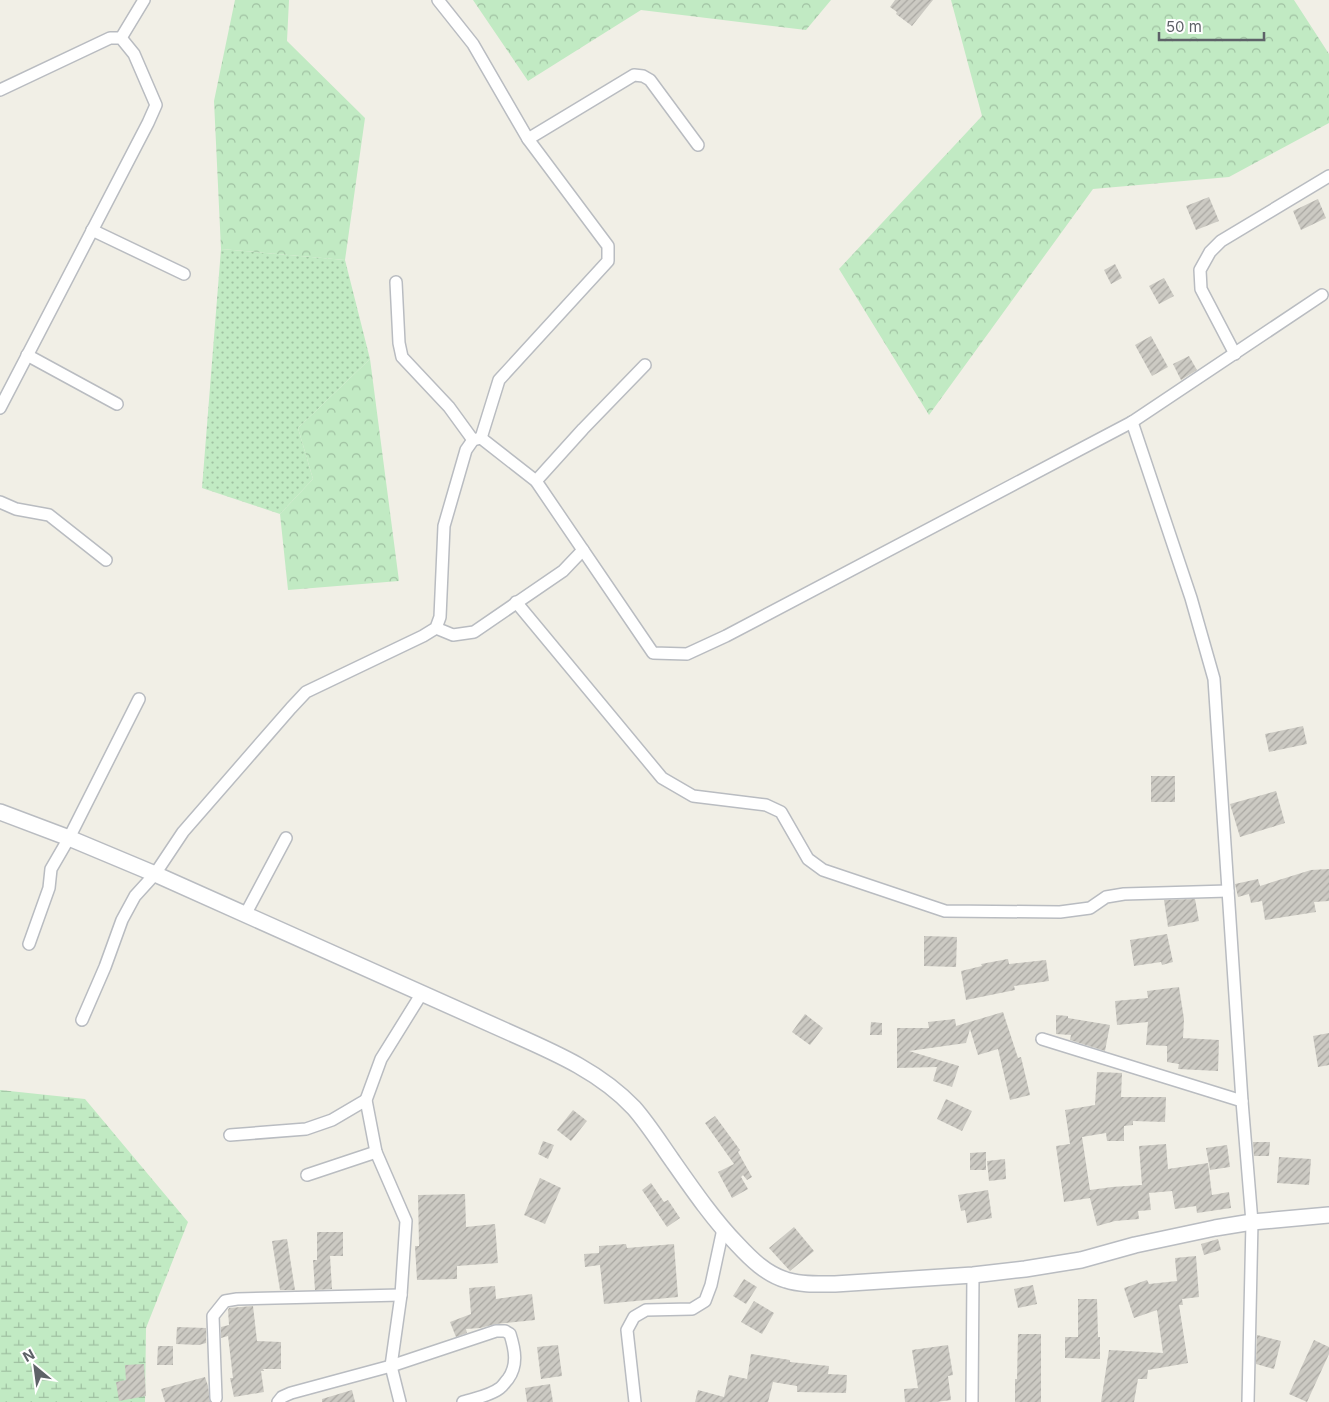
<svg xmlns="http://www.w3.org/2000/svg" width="1329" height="1402" viewBox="0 0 1329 1402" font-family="Inter,sans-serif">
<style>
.grass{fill:url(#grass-dots)}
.forest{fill:url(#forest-crowns)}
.wetland{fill:url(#wetland-marsh)}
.building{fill:url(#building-hatch)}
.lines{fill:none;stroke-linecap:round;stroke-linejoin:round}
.minor-casing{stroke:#b9bcc1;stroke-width:14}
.tertiary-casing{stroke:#b9bcc1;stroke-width:18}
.minor{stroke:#fff;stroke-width:11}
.tertiary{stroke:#fff;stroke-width:15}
</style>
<defs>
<pattern id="grass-dots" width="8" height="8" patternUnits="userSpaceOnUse" patternTransform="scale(1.25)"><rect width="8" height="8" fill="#c1eac3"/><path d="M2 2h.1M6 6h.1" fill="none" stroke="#a0c1a2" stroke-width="1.8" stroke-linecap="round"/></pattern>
<pattern id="forest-crowns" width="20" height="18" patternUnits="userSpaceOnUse" patternTransform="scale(1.25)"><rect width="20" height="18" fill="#c1eac3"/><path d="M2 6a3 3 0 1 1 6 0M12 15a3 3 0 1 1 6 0" fill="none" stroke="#a0c1a2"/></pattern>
<pattern id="wetland-marsh" width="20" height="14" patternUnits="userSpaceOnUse" patternTransform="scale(1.25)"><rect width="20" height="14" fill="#c1eac3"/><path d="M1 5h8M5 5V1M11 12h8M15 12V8" fill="none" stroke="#a0c1a2"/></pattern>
<pattern id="building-hatch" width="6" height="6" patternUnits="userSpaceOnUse" patternTransform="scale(1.25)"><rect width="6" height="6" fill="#cccac3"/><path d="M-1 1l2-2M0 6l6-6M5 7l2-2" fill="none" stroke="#a9a7a2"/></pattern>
</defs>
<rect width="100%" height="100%" fill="#f1efe6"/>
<polygon class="grass" points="221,249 345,260 370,359 298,428 313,479 280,514 202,488"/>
<g class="forest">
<polygon points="235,0 289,0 287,41 365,118 345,260 221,249 214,101"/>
<polygon points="473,0 831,0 806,30 641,10 528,81"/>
<polygon points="951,0 1294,0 1329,54 1329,123 1229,177 1093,189 929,415 839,269 982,116"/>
<polygon points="370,359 399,581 288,590 280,514 313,479 298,428"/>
</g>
<polygon class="wetland" points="0,1090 85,1099 188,1222 146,1328 145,1402 0,1402"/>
<g class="building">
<polygon points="895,0 933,0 912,26 896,14 897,12 890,7"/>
<polygon points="1209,197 1219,221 1196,230 1186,206"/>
<polygon points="1318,199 1326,218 1301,230 1293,211"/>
<polygon points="1115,264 1122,278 1111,284 1104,270"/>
<polygon points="1164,278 1174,296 1159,304 1149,286"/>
<polygon points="1151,336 1168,367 1152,376 1135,345"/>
<polygon points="1189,356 1197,370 1181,380 1173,364"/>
<polygon points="1303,726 1307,744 1269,752 1265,734"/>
<rect x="1151" y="776" width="24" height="26"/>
<polygon points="1276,791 1285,823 1240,837 1230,804"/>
<polygon points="1329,869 1329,901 1314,902 1316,912 1265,920 1262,901 1251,903 1249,894 1238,897 1235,884 1258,879 1260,886 1311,870"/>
<polygon points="1195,899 1199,921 1168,927 1164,900"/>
<polygon points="1167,934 1173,962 1162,965 1161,962 1134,966 1130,940"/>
<polygon points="924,936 957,937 956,967 924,966"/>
<polygon points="1008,959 1009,964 1046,960 1049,981 1014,986 1015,990 966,1000 961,971 982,966 981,964"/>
<polygon points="1179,987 1184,1019 1183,1038 1219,1040 1218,1071 1178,1069 1179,1064 1167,1062 1167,1046 1146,1045 1148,1022 1117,1025 1115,1001 1148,998 1147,991"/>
<polygon points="1003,1012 1018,1058 1021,1057 1030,1095 1010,1100 998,1049 978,1055 970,1029 966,1043 909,1051 959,1066 952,1087 933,1081 937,1067 897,1068 897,1028 929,1028 928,1022 955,1019 956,1026"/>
<polygon points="805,1014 823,1028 810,1045 792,1032"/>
<polygon points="1056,1015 1068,1016 1068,1018 1110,1025 1105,1051 1070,1040 1071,1035 1056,1034"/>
<polygon points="871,1022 882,1023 882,1035 870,1035"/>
<polygon points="1329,1033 1329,1065 1318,1067 1313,1036"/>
<polygon points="1097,1072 1122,1073 1121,1097 1166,1097 1165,1122 1133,1121 1133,1125 1124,1126 1124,1141 1107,1141 1106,1133 1082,1137 1090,1190 1112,1187 1142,1185 1139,1146 1166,1144 1168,1169 1208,1163 1212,1195 1229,1192 1231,1208 1197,1213 1196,1206 1175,1209 1172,1191 1149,1193 1151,1210 1138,1211 1139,1219 1115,1221 1097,1226 1090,1198 1064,1202 1056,1146 1070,1144 1065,1110 1095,1105"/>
<polygon points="946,1099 972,1111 962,1131 937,1119"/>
<polygon points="573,1110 587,1121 571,1141 557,1130"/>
<polygon points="715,1116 740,1150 738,1152 752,1177 747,1180 743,1175 741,1177 748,1189 732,1198 718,1172 734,1164 705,1123"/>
<polygon points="543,1141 554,1145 548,1159 538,1154"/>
<polygon points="1253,1142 1270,1142 1269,1156 1254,1156"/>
<polygon points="1227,1145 1230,1167 1210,1170 1206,1148"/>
<polygon points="986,1152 986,1170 970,1170 970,1153"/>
<polygon points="1279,1157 1311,1159 1309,1185 1277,1183"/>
<polygon points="1005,1159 1006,1179 989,1181 987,1161"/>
<polygon points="540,1178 561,1188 545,1224 524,1215"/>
<polygon points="651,1183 664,1202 668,1200 680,1218 667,1227 642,1190"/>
<polygon points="988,1190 992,1218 967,1223 965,1210 961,1211 958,1195"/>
<polygon points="465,1194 466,1227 495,1224 498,1263 457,1266 457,1279 417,1280 415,1246 419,1246 418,1195"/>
<polygon points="794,1227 814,1251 790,1271 769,1248"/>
<polygon points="317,1232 343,1232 343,1256 330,1256 332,1289 315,1290 313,1260 317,1260"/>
<polygon points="287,1239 295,1290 280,1290 272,1241"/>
<polygon points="1218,1239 1221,1250 1204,1255 1201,1244"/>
<polygon points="626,1244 627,1248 674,1244 678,1297 604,1304 600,1265 585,1267 584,1254 599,1253 599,1246"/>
<polygon points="1196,1256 1199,1297 1182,1299 1183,1305 1179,1305 1188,1363 1148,1370 1147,1379 1138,1379 1134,1402 1101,1402 1109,1350 1163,1353 1157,1310 1134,1318 1124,1288 1147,1280 1149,1284 1177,1281 1175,1258"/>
<polygon points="744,1279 757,1287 746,1304 733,1296"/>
<polygon points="1033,1285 1037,1304 1018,1308 1014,1289"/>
<polygon points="495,1286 496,1299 532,1294 535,1320 496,1324 480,1328 466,1329 467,1333 456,1337 450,1322 471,1314 469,1288"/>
<polygon points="1078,1299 1097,1299 1098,1337 1100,1337 1100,1359 1065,1358 1065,1337 1078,1337"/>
<polygon points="754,1301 774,1313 762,1334 741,1322"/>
<polygon points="253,1306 257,1341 281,1342 281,1369 263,1369 264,1371 261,1371 264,1392 234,1397 230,1378 233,1378 228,1336 221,1338 221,1327 229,1325 228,1310 229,1308"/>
<polygon points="177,1327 206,1328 206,1343 199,1345 176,1344"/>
<polygon points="1018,1334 1041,1334 1041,1402 1015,1402 1015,1379 1017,1379"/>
<polygon points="1257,1335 1281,1341 1274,1369 1256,1364"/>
<polygon points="1314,1340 1329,1347 1329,1354 1307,1402 1289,1394"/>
<polygon points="558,1345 562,1376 541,1379 537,1347"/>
<polygon points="948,1345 953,1375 948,1376 951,1400 936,1402 905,1402 904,1389 918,1388 912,1350"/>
<polygon points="158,1346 173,1346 173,1365 157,1365"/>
<polygon points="751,1354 790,1360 790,1362 829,1366 828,1374 847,1375 846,1393 797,1392 797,1386 773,1382 768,1402 695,1402 698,1390 724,1397 729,1375 747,1379"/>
<polygon points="144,1364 146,1396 119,1401 116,1382 126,1380 125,1365"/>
<polygon points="205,1377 208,1386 210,1402 165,1402 161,1389"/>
<polygon points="550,1384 553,1402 527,1402 525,1388"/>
<polygon points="352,1390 355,1402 322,1402 322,1399"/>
</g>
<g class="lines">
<g class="minor-casing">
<g id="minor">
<polyline points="438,0 473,44 528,139 608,246 608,261 499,380 481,438"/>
<polyline points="121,38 144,0"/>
<polyline points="0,90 110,38 121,38 134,54 156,105 148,123 0,408"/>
<polyline points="528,139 634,75 643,76 650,80 698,145"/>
<polyline points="92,230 184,274"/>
<polyline points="396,282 399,343 402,357 449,407 473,440"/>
<polyline points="1235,354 1201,289 1200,270 1210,252 1221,241 1329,176"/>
<polyline points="27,355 117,404"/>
<polyline points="1132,422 1191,598 1214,679 1242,1101 1252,1222 1248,1402"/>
<polyline points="536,481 583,429 645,365"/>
<polyline points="0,502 16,509 49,515 106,560"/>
<polyline points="516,602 662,778 693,796 766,805 781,812 808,859 823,870 945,911 1060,912 1090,908 1106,897 1124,894 1228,891"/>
<polyline points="436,628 453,635 474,632 563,571 583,550"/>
<polyline points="245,915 286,838"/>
<polyline points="29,944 49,888 51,869 69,838 139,699"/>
<polyline points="82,1020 105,967 122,920 135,896 155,874 183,832 291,708 306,692 423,636 436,628 440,617 444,526 466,450 473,440 481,438 536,481 653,653 687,654 726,636 1132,422 1322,295"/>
<polyline points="1042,1039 1242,1101"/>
<polyline points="230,1135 306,1129 332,1120 366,1100"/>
<polyline points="307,1175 376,1152"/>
<polyline points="216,1398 213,1316 225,1301 237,1299 401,1295"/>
<path d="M278,1402l4,-5 9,-4 100,-27 105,-35h9l5,3c5,16 8,31 -2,45 -3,3 -5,7 -8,9 -10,8 -25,10 -37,14"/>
<polyline points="400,1402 391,1366 401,1295 406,1221 376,1152 366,1100 381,1059 422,993"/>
<polyline points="635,1402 627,1330 634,1317 646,1310 692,1309 705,1301 711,1285 723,1229"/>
<polyline points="972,1402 973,1275"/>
</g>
</g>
<g class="tertiary-casing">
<path id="tertiary" d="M0,812l69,26 86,36 360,161c43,19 86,38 119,73 14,16 26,35 38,52 21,30 41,59 65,84 14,15 29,30 49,36 15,5 33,4 49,4l138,-9 52,-6 56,-9 54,-15 80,-17 37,-6 77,-7"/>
</g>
<use href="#minor" class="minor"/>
<use href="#tertiary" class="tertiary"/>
</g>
<g transform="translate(35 1367) rotate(331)" stroke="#ffffff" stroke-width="4" paint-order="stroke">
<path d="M0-4L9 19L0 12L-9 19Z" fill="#5e6268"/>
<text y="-8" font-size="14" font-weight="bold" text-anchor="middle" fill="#5e6268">N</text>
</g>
<path d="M1159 32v8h105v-8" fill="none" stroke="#5e6268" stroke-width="2.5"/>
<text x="1166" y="32" font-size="15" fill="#5e6268" stroke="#ffffff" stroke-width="4" paint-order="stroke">50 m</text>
</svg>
